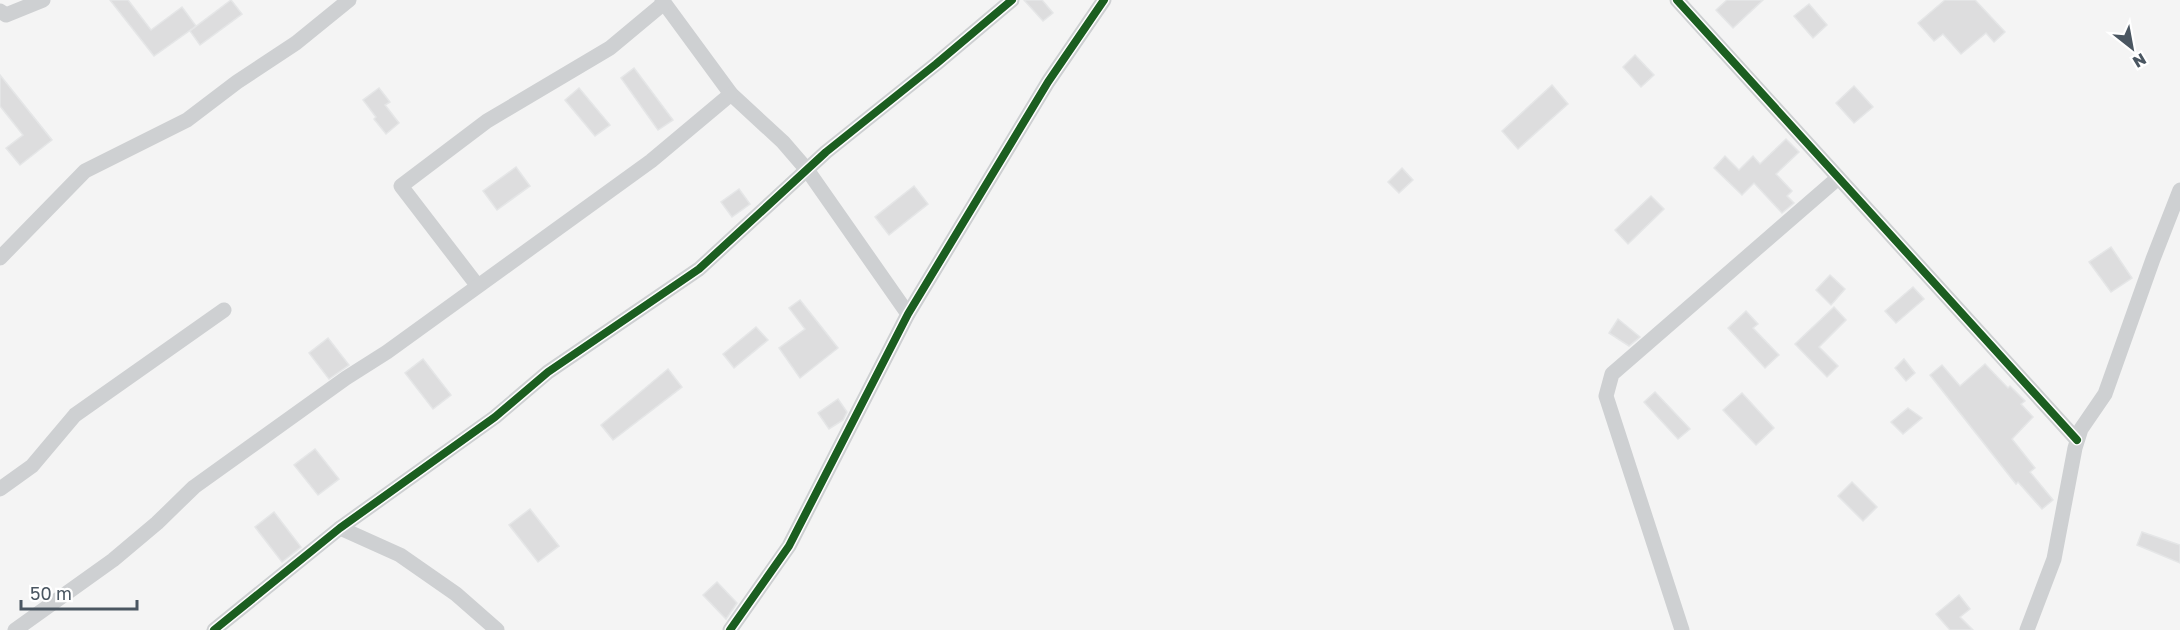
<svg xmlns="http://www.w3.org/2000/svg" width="2180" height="630" viewBox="0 0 2180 630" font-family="'Golos Text',sans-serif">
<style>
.building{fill:#ddddde;stroke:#e5e6e7;stroke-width:1.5}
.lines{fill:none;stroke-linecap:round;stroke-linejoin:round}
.street{stroke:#ced0d2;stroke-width:15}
.cycleway-casing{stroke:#fff;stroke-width:11}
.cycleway{stroke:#1b5e20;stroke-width:8}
</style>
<rect width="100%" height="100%" fill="#f4f4f4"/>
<g class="building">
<polygon points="110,0 128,0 151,30 182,7 196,26 154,56"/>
<polygon points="231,0 242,14 200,45 190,31"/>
<polygon points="1024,0 1042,0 1053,13 1043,21"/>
<polygon points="1727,0 1763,0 1733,28 1716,10"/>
<polygon points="1945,0 1975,0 2005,32 1994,42 1986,33 1961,54 1943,34 1934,41 1918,23"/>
<polygon points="1809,4 1827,25 1813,38 1794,16"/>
<polygon points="1635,55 1654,75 1641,87 1623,67"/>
<polygon points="634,68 673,120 658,130 621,78"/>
<polygon points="0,75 52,140 20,165 6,148 23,135 0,106"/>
<polygon points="1552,85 1568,104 1518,149 1502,131"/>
<polygon points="1854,86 1873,107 1854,123 1836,103"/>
<polygon points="379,88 390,102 385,105 399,123 386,134 374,119 376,117 363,100"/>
<polygon points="579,88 610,125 595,136 565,100"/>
<polygon points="1786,139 1799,152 1776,174 1792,191 1787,196 1794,203 1782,213 1754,183 1742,195 1714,168 1725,156 1739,170 1753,156 1760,164"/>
<polygon points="516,167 530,186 497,210 483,191"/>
<polygon points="1402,168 1413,180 1399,193 1388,182"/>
<polygon points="914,186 928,204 889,235 875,217"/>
<polygon points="739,189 750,204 732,217 721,202"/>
<polygon points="1651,196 1664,209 1628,244 1615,230"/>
<polygon points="2111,247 2132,278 2111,292 2089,262"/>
<polygon points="1830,275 1845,289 1831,305 1816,290"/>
<polygon points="1913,287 1924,299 1896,323 1885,311"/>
<polygon points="800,300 838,348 800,378 779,348 805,329 789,308"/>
<polygon points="1834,307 1846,320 1819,347 1838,366 1827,377 1795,344"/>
<polygon points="1746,311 1758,324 1753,328 1779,355 1765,368 1728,328"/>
<polygon points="1618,319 1640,337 1629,346 1609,333"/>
<polygon points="756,327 768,340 734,368 723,354"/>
<polygon points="328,338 349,365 329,379 309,353"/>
<polygon points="423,359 451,395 433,409 405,373"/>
<polygon points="1904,359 1915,373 1906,381 1895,368"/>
<polygon points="1985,364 2008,388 2010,386 2025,401 2021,404 2033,417 2012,439 2035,468 2030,472 2053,500 2042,509 2018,482 2016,484 1930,375 1942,365 1960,386"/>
<polygon points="668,369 682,387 613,440 601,425"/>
<polygon points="1655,392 1690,429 1678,439 1644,402"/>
<polygon points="1742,393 1774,428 1756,445 1723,410"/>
<polygon points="838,399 847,412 843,420 829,429 818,413"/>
<polygon points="1908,408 1922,418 1903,434 1891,422"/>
<polygon points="315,449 339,479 318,495 294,465"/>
<polygon points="1852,482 1877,507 1863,521 1838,496"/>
<polygon points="530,509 559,546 538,562 509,525"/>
<polygon points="274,512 301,547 282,562 255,527"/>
<polygon points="2142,532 2180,545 2180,563 2137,545"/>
<polygon points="717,582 737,603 726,619 703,595"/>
<polygon points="1959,595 1970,609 1960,617 1973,630 1950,630 1936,614"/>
</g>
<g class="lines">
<g class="street">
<polyline points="662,0 731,94 783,142 808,171 908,314"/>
<polyline points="1677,0 2077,440"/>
<polyline points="0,11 6,15 43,0"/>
<polyline points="0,258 85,171 187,120 237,82 296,43 349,0"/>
<polyline points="477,285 401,186 487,121 610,48 664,3"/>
<polyline points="0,489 32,466 75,415 224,310"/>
<polyline points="340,528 400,555 456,594 497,630"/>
<polyline points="15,630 113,560 157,523 194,487 346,378 387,352 651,161 731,94"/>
<polyline points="214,630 340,528 495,417 548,372 699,269 826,152 936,64 1012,0"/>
<polyline points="730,630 789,546 908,314 1048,82 1104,0"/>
<polyline points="1682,630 1606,396 1612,374 1838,178"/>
<polyline points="2027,630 2054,559 2075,448 2081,429 2105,394 2153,259 2180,190"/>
</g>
<g class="cycleway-casing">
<g id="cycleway">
<polyline points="1677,0 2077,440"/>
<polyline points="214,630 340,528 495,417 548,372 699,269 826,152 936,64 1012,0"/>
<polyline points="730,630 789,546 908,314 1048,82 1104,0"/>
</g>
</g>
<use href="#cycleway" class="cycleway"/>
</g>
<g transform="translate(2132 48) rotate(149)" stroke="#ffffff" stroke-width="4.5" paint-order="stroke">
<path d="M0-4.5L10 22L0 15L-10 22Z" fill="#4a5661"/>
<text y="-9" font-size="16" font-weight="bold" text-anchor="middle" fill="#4a5661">N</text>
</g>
<path d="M21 600v9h116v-9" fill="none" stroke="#4a5661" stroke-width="3"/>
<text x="30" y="600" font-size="18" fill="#4a5661" stroke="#ffffff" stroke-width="4.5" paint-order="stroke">50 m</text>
</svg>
